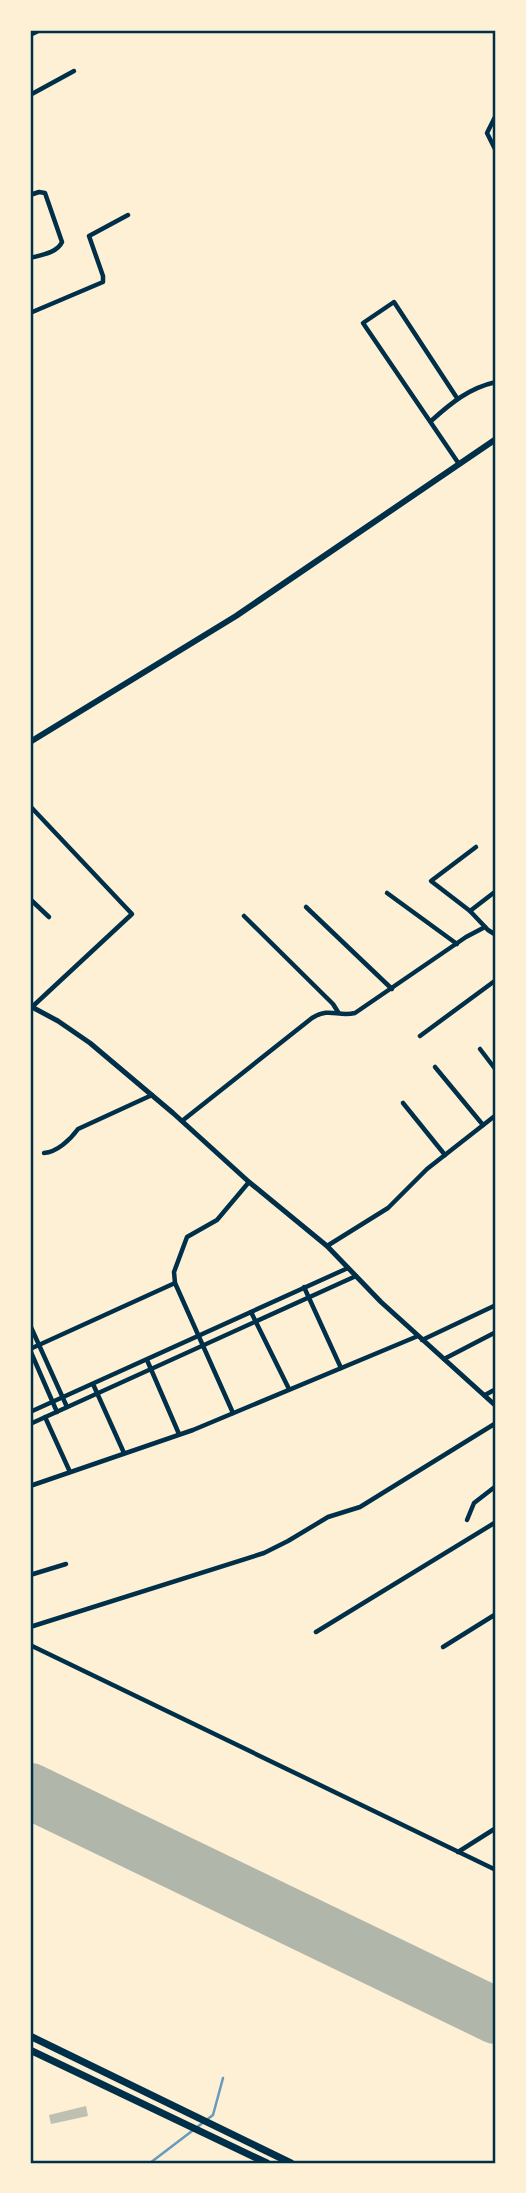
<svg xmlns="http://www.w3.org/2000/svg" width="526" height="2193" viewBox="0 0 526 2193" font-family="'Alegreya Sans',sans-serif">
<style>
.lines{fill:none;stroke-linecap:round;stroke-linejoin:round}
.stream{stroke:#669bbc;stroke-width:2.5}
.runway{stroke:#b1b6ab;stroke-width:56}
.building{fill:#bec0b2}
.minor{stroke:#003049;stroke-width:4.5}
.tertiary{stroke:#003049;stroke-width:5}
.secondary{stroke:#003049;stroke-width:6}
.trunk{stroke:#003049;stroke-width:7}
.neatline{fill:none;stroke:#003049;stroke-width:2.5}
</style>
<rect width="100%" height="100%" fill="#fdf0d5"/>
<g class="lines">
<polyline class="stream" points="150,2163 213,2115 223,2078"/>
<polyline class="runway" points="30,1791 496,2016"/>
</g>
<polygon class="building" points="86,2106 88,2116 51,2124 49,2115"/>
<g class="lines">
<g class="minor">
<polyline points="30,35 40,30"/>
<polyline points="30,95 74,71"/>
<polyline points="496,115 487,133 496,151"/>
<path d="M30,195l9,-3 6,1 17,49c-5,11 -21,13 -32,16"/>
<polyline points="30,313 103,282 103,276 89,236 128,215"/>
<polyline points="457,398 394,302 363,323 459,464"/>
<path d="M431,421c20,-18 38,-33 65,-39"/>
<polyline points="30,806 132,914 32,1007"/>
<polyline points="476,847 431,881 470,911 488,930 496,935"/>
<polyline points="387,893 457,944"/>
<polyline points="30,899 49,917"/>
<polyline points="306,907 392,989"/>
<polyline points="470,911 496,891"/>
<polyline points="244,916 333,1004 338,1012"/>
<polyline points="420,1036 496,980"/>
<polyline points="480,1049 496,1070"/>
<polyline points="435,1067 483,1125"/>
<polyline points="403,1103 445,1155"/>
<path d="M182,1121l130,-103c18,-11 25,-1 43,-5l111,-76 19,-10"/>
<path d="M44,1153c13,-1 26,-13 34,-24l74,-34"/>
<polyline points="327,1246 388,1208 427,1169 496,1115"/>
<polyline points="304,1287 341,1368"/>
<polyline points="251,1312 289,1389"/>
<polyline points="30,1325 67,1407"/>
<polyline points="422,1340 496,1305"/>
<polyline points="30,1349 175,1283"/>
<polyline points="30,1350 57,1412"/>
<polyline points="444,1359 496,1332"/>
<polyline points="147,1360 179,1434"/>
<polyline points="93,1384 124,1453"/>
<polyline points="485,1395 496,1389"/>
<polyline points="30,1412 348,1268"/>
<polyline points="233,1413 175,1283 174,1272 187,1237 217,1220 249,1182"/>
<polyline points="45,1417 70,1472"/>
<polyline points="30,1424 356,1276"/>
<polyline points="30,1486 193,1430 418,1336"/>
<polyline points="467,1520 474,1503 496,1486"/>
<polyline points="30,1575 66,1564"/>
<polyline points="30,1627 264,1553 288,1541 328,1517 360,1507 496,1423"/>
<polyline points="316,1632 496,1522"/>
<polyline points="30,1645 496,1870"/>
<polyline points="443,1647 496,1614"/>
<polyline points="458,1852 496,1828"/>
</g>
<polyline class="tertiary" points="30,1006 58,1021 90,1043 173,1113 249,1182 327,1246 381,1302 496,1406"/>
<polyline class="secondary" points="30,742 236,616 496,439"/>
<g class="trunk">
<polyline points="30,2036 291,2163"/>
<polyline points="30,2050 267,2163"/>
</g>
</g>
<rect width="526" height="2193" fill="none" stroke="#fdf0d5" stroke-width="63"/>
<rect x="32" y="32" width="462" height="2130" class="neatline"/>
</svg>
